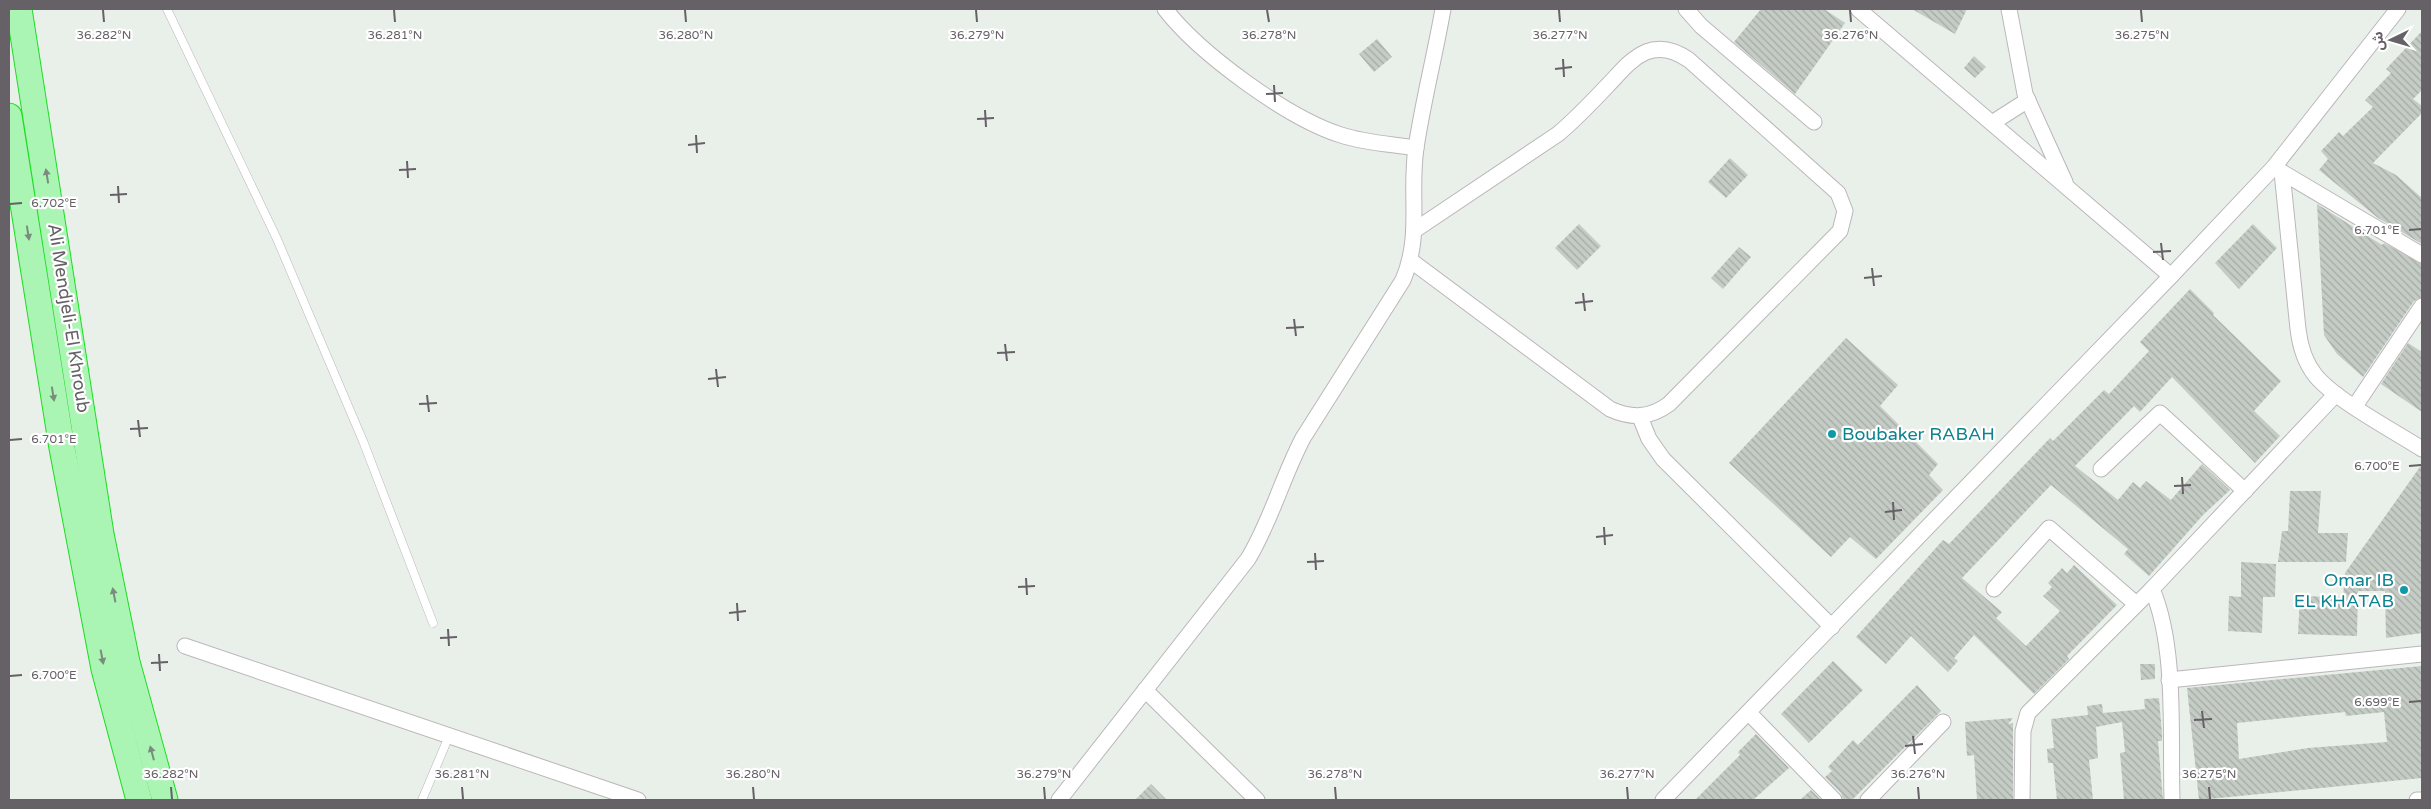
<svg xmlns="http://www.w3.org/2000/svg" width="2431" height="809" viewBox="0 0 2431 809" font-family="'Varela Round','Noto Sans Arabic',sans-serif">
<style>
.building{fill:url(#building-back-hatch);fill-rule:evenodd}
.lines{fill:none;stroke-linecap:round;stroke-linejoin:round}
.service-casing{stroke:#bbb5bb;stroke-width:9}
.minor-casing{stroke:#bbb5bb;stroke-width:17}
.trunk-casing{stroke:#1bde20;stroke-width:27}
.service{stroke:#fff;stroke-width:8}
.minor{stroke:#fff;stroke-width:15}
.trunk{stroke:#aaf4b4;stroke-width:25}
.oneway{fill:#7a8c7e}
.ticks{fill:none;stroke:#666067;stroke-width:2}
.culture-dot{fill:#0f9aa8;stroke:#fff;stroke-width:2}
.labels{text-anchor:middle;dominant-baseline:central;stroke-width:4.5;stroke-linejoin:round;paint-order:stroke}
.street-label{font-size:18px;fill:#666067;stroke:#fff}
.culture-label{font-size:18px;fill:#0d838f;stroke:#fff;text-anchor:start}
.ticks-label{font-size:12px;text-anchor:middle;fill:#666067;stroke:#fff;stroke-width:4.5;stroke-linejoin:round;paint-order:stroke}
</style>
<defs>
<pattern id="building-back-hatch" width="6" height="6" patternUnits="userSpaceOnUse" patternTransform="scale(1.25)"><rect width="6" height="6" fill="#c5ccc5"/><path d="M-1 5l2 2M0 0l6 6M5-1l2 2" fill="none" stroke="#a4a9a4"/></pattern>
</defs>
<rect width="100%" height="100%" fill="#e9f0ea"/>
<g class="building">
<polygon points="1761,9 1824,9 1845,23 1795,94 1734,42"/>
<polygon points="1912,9 1967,9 1955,34"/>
<polygon points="2422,31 2422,90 2413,99 2422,106 2422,113 2373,163 2396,175 2422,198 2422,244 2378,218 2319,170 2328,159 2321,151 2339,132 2343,136 2373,107 2365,100 2391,73 2386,69"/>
<polygon points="1377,39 1392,57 1374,72 1359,54"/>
<polygon points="1974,56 1986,67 1975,78 1964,68"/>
<polygon points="1730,158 1748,175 1726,198 1708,182"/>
<polygon points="2317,204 2382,245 2384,243 2422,264 2422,297 2414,301 2363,377 2337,354 2324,335"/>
<polygon points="1579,224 1601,246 1577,270 1555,248"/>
<polygon points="2253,224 2277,248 2239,289 2215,263"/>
<polygon points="1739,247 1751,257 1723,289 1711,278"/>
<polygon points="2190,289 2214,313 2213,315 2281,381 2254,411 2280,436 2255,463 2172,377 2140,412 2134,406 2075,466 2118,500 2133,482 2140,488 2146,481 2171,500 2202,464 2230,490 2203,515 2149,576 2124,554 2128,549 2051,485 1962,578 2002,612 1996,618 2026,646 2060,611 2043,596 2052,587 2048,583 2062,568 2067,573 2074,565 2117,605 2067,656 2069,659 2034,694 1974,635 1954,658 1958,661 1948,672 1911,636 1886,664 1856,637 1943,540 1949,544 2050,438 2053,441 2104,390 2109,394 2149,351 2140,342"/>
<polygon points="1846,338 1898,385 1880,406 1938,464 1929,475 1943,490 1876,559 1850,537 1831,557 1729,463"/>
<polygon points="2408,343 2422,352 2422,412 2381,384"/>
<polygon points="2422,464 2422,633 2386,638 2385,591 2358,591 2357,636 2298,634 2300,596 2343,597 2345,573"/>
<polygon points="2290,491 2321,491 2318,533 2348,533 2346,562 2278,562 2282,531 2288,531"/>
<polygon points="2241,562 2276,564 2275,597 2263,597 2262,633 2228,631 2229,596 2241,597"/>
<polygon points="1833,661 1863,690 1809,743 1781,714"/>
<polygon points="2140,664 2155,664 2155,679 2141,680"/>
<path d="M2422,666v112l-223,22 -12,-112zM2345,712l1,4 38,-4 3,30 -79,6 -69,11 -2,-36z"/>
<polygon points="1917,685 1941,711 1852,800 1843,800 1841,793 1825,777 1832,771 1828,767 1853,740 1858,745"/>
<polygon points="2159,698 2162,734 2162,741 2158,741 2163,800 2124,800 2120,753 2125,752 2122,722 2096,727 2098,758 2089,760 2093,800 2057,800 2053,763 2048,763 2047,749 2054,748 2051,719 2088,715 2087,706 2102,704 2103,713 2145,709 2144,699"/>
<polygon points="2013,718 2008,724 2013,723 2013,800 1977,800 1974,755 1967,756 1965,722"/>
<polygon points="1756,734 1789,768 1753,800 1695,800 1740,755 1738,752"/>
<polygon points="1151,784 1167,800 1135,800"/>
<polygon points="1811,790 1821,800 1800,800"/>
</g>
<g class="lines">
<g class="service-casing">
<g id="service">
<polyline points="167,9 277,239 363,441 433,623"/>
<polyline points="422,800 449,736"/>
</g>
</g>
<g class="minor-casing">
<g id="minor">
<path d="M1165,9c34,44 122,109 176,126 24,8 50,9 75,13"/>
<polyline points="1686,9 1701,26 1814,122"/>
<polyline points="1858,9 2171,276"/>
<polyline points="2009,9 2025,94 2065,182"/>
<polyline points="1992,123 2028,100"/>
<polyline points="2275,168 2422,255"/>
<path d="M2282,172l16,157c2,17 6,32 17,46 20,25 79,56 107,74"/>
<path d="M1410,260l200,149c22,10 40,9 59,-5l171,-173 5,-20 -7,-18 -149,-133c-13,-9 -28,-14 -43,-8 -16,7 -27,22 -38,33 -16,17 -32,34 -50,49l-143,96"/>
<polyline points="2355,406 2422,306"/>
<polyline points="1640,417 1649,439 1663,459 1832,627"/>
<polyline points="2101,469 2160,413 2245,491"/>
<polyline points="1994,589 2049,528 2136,604"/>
<path d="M2152,589c25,58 18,147 20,211"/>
<polyline points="185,646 638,800"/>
<polyline points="2169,680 2422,654"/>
<polyline points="1145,690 1257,800"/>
<polyline points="1749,713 1834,800"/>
<path d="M1059,800l189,-241c23,-38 34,-81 55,-121l100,-158c19,-45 6,-85 13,-132 7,-47 19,-93 27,-139"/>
<polyline points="1663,800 2171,276 2274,167 2398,9"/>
<polyline points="1868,800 1943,722"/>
<polyline points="2022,800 2023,731 2028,713 2152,589 2336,394"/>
<polyline points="2417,800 2422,800"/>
</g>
</g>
<g class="trunk-casing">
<g id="trunk">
<polyline points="19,9 101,534 127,662 165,800"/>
<polyline points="9,116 62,448 104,669 139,800"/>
</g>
</g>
<use href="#service" class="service"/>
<use href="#minor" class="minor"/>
<use href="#trunk" class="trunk"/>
</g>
<defs><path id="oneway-solid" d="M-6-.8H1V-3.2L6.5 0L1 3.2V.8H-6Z" transform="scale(1.25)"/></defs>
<g class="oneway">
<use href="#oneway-solid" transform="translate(47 176) rotate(-99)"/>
<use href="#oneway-solid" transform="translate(28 233) rotate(81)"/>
<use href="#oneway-solid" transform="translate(53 394) rotate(81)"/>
<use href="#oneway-solid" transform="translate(114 595) rotate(-101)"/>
<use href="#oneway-solid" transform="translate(102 657) rotate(79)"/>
<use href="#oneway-solid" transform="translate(152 753) rotate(-105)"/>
</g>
<path class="ticks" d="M103,10l1,12M394,10l1,12M685,10l1,12M976,10l1,12M1267,10l2,12M1559,10l1,12M1850,10l1,12M2141,10l1,12M1563,59l1,18M1555,69l17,-2M1274,85l1,17M1266,94l17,-1M985,110l1,17M977,119l17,-1M696,135l1,18M688,145l17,-2M407,161l1,17M399,170l17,-1M118,186l1,17M110,195l17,-1M10,204l12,-1M2409,230l12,-1M2161,243l2,17M2153,252l18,-1M1872,268l2,18M1864,278l18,-2M1583,293l2,18M1575,303l18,-2M1294,319l2,17M1286,328l18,-1M1005,344l2,17M997,353l18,-1M716,369l2,18M708,379l18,-2M427,395l2,17M419,404l18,-1M138,420l2,17M130,429l18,-1M10,440l12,-1M2409,466l12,-1M2182,477l1,17M2174,486l17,-1M1893,502l1,18M1885,512l17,-2M1604,527l1,18M1596,537l17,-2M1315,553l1,17M1307,562l17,-1M1026,578l1,17M1018,587l17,-1M737,603l1,18M729,613l17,-2M448,629l1,17M440,638l17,-1M159,654l1,17M151,663l17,-1M10,676l12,-1M2409,702l12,-1M2202,711l2,17M2194,720l18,-1M1913,736l2,18M1905,746l18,-2M171,787l1,12M462,787l1,12M753,787l1,12M1044,787l1,12M1335,787l1,12M1627,787l1,12M1918,787l1,12M2209,787l1,12"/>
<g class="culture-dot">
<circle cx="1832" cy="434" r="5"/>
<circle cx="2404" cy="590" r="5"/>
</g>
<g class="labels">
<g class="street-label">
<text transform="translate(69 318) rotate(81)">Ali Mendjeli-El Khroub</text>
</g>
<g class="culture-label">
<text x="1842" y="434">Boubaker RABAH</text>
<text x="2394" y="580" text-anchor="end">Omar IB<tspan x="2394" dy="21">EL KHATAB</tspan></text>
</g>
</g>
<g class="ticks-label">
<text x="104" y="39">36.282°N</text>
<text x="395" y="39">36.281°N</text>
<text x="686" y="39">36.280°N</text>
<text x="977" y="39">36.279°N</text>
<text x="1269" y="39">36.278°N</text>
<text x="1560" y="39">36.277°N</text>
<text x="1851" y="39">36.276°N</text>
<text x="2142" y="39">36.275°N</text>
<text x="54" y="207">6.702°E</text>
<text x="2377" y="234">6.701°E</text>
<text x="54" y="443">6.701°E</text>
<text x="2377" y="470">6.700°E</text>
<text x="54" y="679">6.700°E</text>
<text x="2377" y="706">6.699°E</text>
<text x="171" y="778">36.282°N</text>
<text x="462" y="778">36.281°N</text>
<text x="753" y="778">36.280°N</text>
<text x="1044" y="778">36.279°N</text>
<text x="1335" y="778">36.278°N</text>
<text x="1627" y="778">36.277°N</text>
<text x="1918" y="778">36.276°N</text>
<text x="2209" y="778">36.275°N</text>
</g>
<rect width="2431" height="809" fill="none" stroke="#666067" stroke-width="20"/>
<g transform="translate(2391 40) rotate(265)" stroke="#ffffff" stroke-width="4" paint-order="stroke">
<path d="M0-4L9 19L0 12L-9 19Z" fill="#666067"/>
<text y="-8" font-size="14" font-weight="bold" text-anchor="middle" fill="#666067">ش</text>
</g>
</svg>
